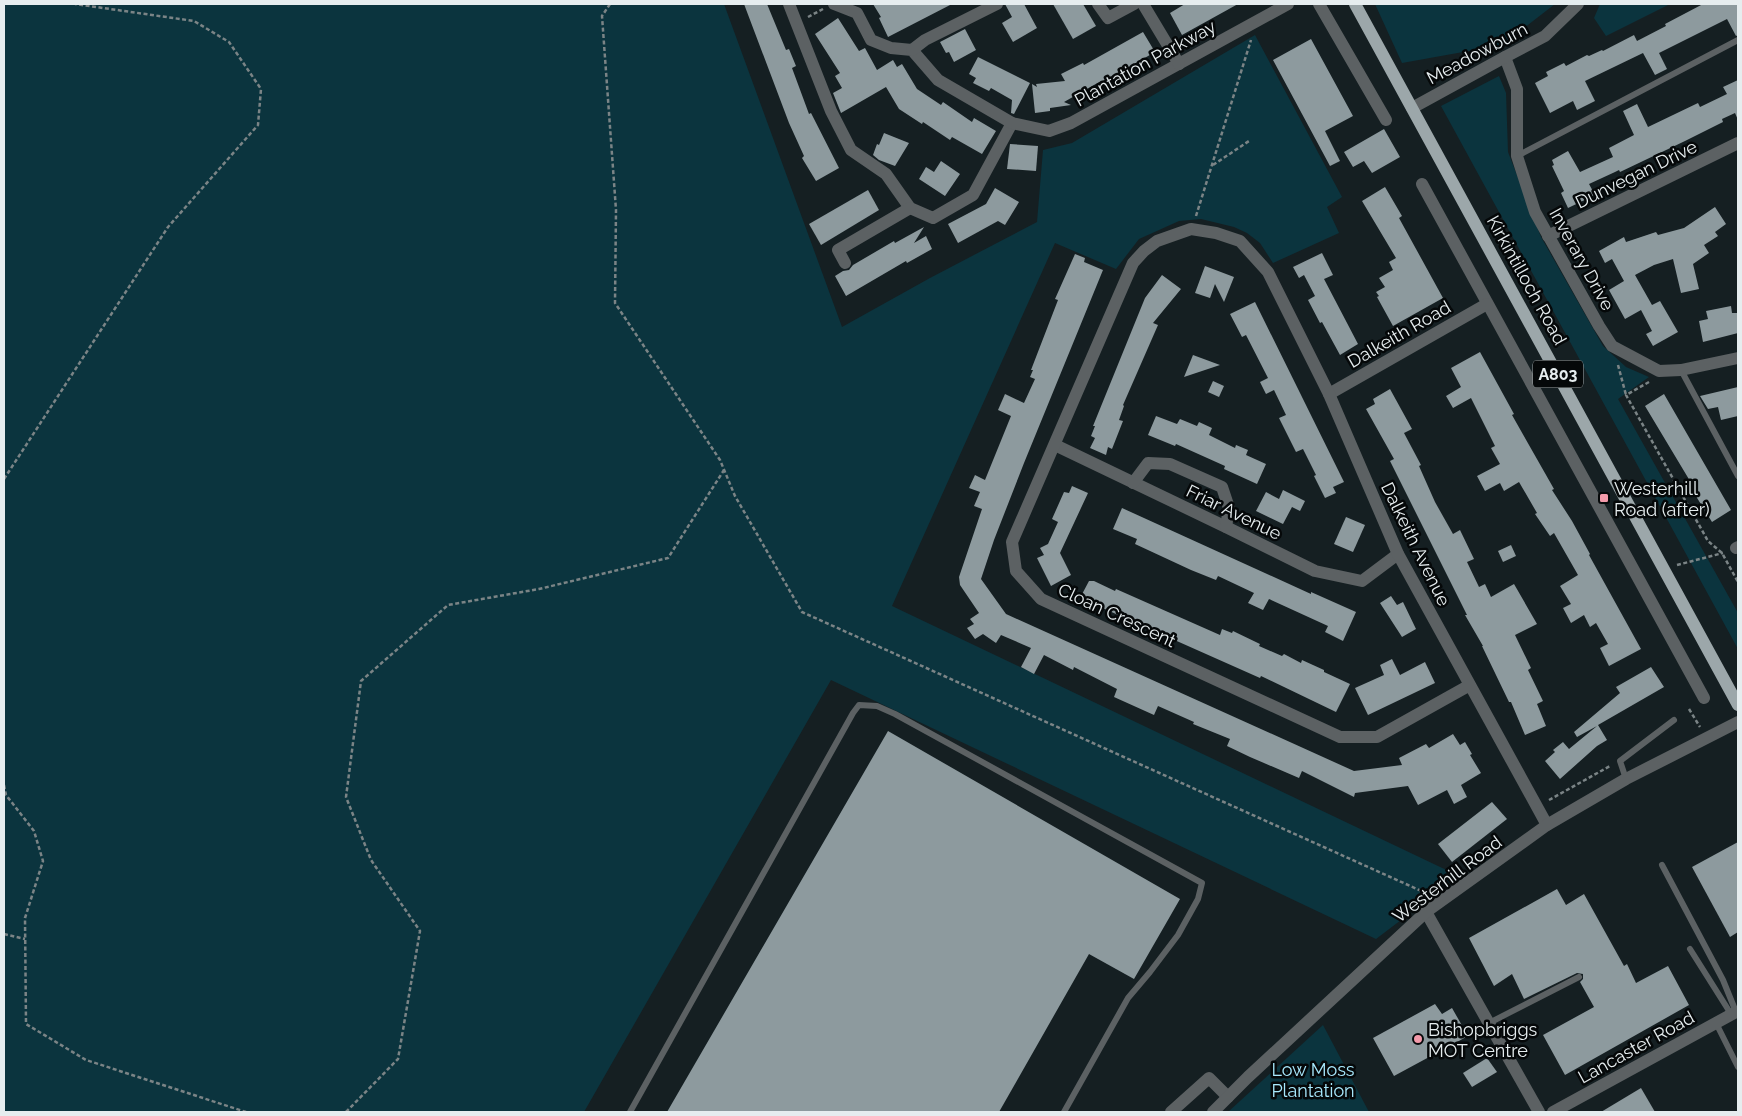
<svg xmlns="http://www.w3.org/2000/svg" width="1742" height="1116" viewBox="0 0 1742 1116" font-family="Raleway,sans-serif">
<style>
.green{fill:#0b343e}
.building{fill:#8d9a9e}
.lines{fill:none;stroke-linecap:round;stroke-linejoin:round}
.path{stroke:#7b8486;stroke-width:2.5;stroke-dasharray:4 2.5;stroke-linecap:butt}
.service{stroke:#5c6163;stroke-width:6}
.minor{stroke:#5c6163;stroke-width:12}
.tertiary{stroke:#5c6163;stroke-width:12}
.primary{stroke:#9ca7aa;stroke-width:12}
.poi-dot{fill:#f39aaa;stroke:#050809;stroke-width:2}
.labels{text-anchor:middle;dominant-baseline:central;stroke-width:5;stroke-linejoin:round;paint-order:stroke}
.shield{fill:#050809;stroke:#a2a8aa;stroke-width:1}
.shield-label{font-size:16px;font-weight:bold;fill:#e6edef}
.street-label{font-size:18px;fill:#e6edef;stroke:#050809}
.poi-label{font-size:18px;fill:#e6edef;stroke:#050809;text-anchor:start}
.park-label{font-size:18px;fill:#a8e9fd;stroke:#050809}
</style>
<rect width="100%" height="100%" fill="#151f22"/>
<g class="green">
<polygon points="4,4 724,4 842,327 930,278 1037,222 1043,150 1072,143 1255,35 1342,197 1327,207 1339,233 1273,263 1260,243 1247,233 1234,227 1201,219 1179,221 1139,239 1116,269 1055,243 892,606 1459,876 1376,939 831,680 584,1112 4,1112"/>
<polygon points="1375,4 1555,4 1502,45 1402,63"/>
<polygon points="1600,4 1670,4 1606,36 1594,18"/>
<polygon points="1499,76 1506,93 1508,152 1541,237 1603,346 1626,367 1649,377 1618,399 1738,613 1738,649 1441,106"/>
<polygon points="1323,1025 1369,1112 1228,1112"/>
</g>
<g class="building">
<polygon points="744,4 767,4 786,50 789,49 796,66 792,68 809,114 811,113 839,168 816,181 802,158 804,156 789,123"/>
<polygon points="873,4 952,4 888,37 879,18 881,17"/>
<polygon points="1005,4 1024,4 1037,28 1013,42 1002,23 1012,17"/>
<polygon points="1053,4 1083,4 1096,26 1073,39"/>
<polygon points="1185,4 1238,4 1182,35 1170,13"/>
<polygon points="1703,4 1738,4 1738,35 1736,36 1727,19 1659,53 1667,69 1655,75 1643,53 1585,81 1595,101 1577,110 1573,101 1550,113 1535,83 1548,76 1546,72 1564,63 1566,66 1587,55 1589,56 1602,50 1603,51 1634,35 1637,41 1666,26 1665,24"/>
<polygon points="838,18 859,51 865,48 877,70 893,60 897,67 902,64 917,89 941,105 943,102 972,122 974,118 996,131 982,154 952,137 950,140 923,122 922,124 899,109 886,87 841,113 833,93 842,88 835,76 840,73 815,34"/>
<polygon points="965,29 976,50 954,62 949,52 946,53 940,42"/>
<polygon points="1143,32 1155,52 1117,74 1117,75 1102,83 1101,81 1064,102 1071,105 1050,108 1050,111 1035,113 1032,84 1037,87 1036,84 1065,81 1061,74 1083,63 1084,65"/>
<polygon points="1311,39 1353,116 1325,131 1340,161 1330,166 1273,60"/>
<polygon points="978,57 1030,83 1014,114 1011,113 1012,100 991,88 989,91 973,83 976,78 969,74"/>
<polygon points="1738,80 1738,120 1735,113 1722,119 1723,122 1685,141 1620,172 1619,170 1615,172 1589,184 1595,195 1568,208 1561,193 1564,191 1552,166 1554,165 1552,160 1568,151 1580,172 1613,157 1609,148 1634,135 1623,111 1637,104 1648,127 1698,103 1700,107 1727,94 1723,87"/>
<polygon points="1384,129 1400,157 1372,173 1364,161 1353,167 1344,152"/>
<polygon points="884,133 909,143 895,166 879,160 873,155 877,144 879,145"/>
<polygon points="1010,144 1038,146 1036,171 1007,169"/>
<polygon points="941,161 960,174 945,196 919,179 926,167 934,172"/>
<polygon points="1385,187 1402,216 1399,218 1443,298 1393,326 1377,297 1379,296 1376,292 1385,287 1379,278 1393,270 1389,262 1396,258 1362,201"/>
<polygon points="995,188 1019,202 1005,225 998,221 958,243 948,224 986,204"/>
<polygon points="868,190 879,210 821,245 809,224"/>
<polygon points="1715,207 1726,224 1715,232 1718,236 1704,245 1709,253 1693,264 1699,289 1681,293 1673,259 1654,265 1635,275 1652,305 1660,301 1678,332 1653,346 1646,334 1652,331 1641,310 1625,319 1609,290 1624,281 1612,259 1605,263 1599,251 1624,237 1626,242 1656,232 1658,235 1684,228"/>
<polygon points="924,227 914,243 926,236 932,249 907,263 906,261 846,296 835,276 843,271 849,270 853,265 894,241 895,243"/>
<polygon points="1322,253 1333,275 1324,279 1358,344 1340,355 1322,322 1320,323 1308,300 1315,296 1304,275 1299,278 1293,267"/>
<polygon points="1075,254 1085,258 1084,262 1103,270 1024,463 994,540 981,579 1006,614 1354,771 1402,765 1399,758 1426,744 1429,748 1453,734 1460,745 1465,742 1472,754 1470,755 1481,773 1461,785 1467,797 1454,804 1447,790 1418,805 1408,786 1355,793 1354,797 1302,771 1299,778 1250,757 1227,746 1230,739 1193,724 1194,722 1158,706 1154,715 1114,697 1117,689 1074,667 1073,670 1044,655 1034,674 1021,667 1031,648 1001,635 996,643 983,634 975,639 967,628 974,624 970,619 979,613 960,585 959,577 982,509 974,506 980,492 969,488 975,475 985,480 1011,416 998,410 1005,394 1024,403 1035,379 1030,377 1033,370 1031,370 1058,300 1055,299"/>
<polygon points="1205,266 1234,277 1224,302 1215,284 1210,298 1195,293"/>
<polygon points="1162,275 1181,289 1153,323 1158,325 1123,405 1124,406 1119,420 1123,421 1112,449 1108,447 1106,455 1090,448 1095,438 1091,436 1095,426 1093,426 1145,298"/>
<polygon points="1255,302 1344,482 1333,487 1336,493 1325,498 1314,476 1316,475 1303,449 1296,452 1279,418 1286,415 1274,390 1266,394 1260,382 1268,378 1246,335 1242,337 1230,314"/>
<polygon points="1731,306 1732,313 1738,313 1738,333 1703,342 1699,321 1708,319 1706,311"/>
<polygon points="1480,352 1514,414 1512,415 1554,489 1552,490 1572,521 1590,554 1589,555 1641,649 1609,666 1600,648 1608,644 1596,623 1590,627 1584,615 1571,623 1563,608 1571,604 1560,586 1578,575 1554,533 1550,536 1535,514 1537,513 1519,482 1504,491 1500,483 1485,491 1477,476 1500,464 1491,448 1495,446 1471,398 1453,408 1446,396 1461,387 1451,368"/>
<polygon points="1193,355 1220,365 1184,377"/>
<polygon points="1213,381 1224,386 1219,397 1208,392"/>
<polygon points="1738,387 1738,416 1721,420 1718,407 1708,409 1700,396"/>
<polygon points="1390,389 1412,429 1404,433 1421,465 1419,466 1435,502 1453,534 1460,530 1474,559 1467,562 1479,587 1485,584 1491,597 1514,584 1537,624 1515,635 1531,668 1528,670 1543,701 1537,704 1546,726 1525,735 1511,702 1509,702 1482,646 1483,646 1465,615 1467,615 1390,461 1394,459 1366,409 1375,404 1373,399"/>
<polygon points="1664,394 1731,510 1712,522 1694,493 1696,491 1645,406"/>
<polygon points="1156,416 1177,424 1180,419 1197,426 1199,422 1212,428 1209,435 1235,448 1236,445 1248,450 1246,455 1266,464 1257,484 1224,469 1225,466 1176,444 1175,446 1148,435"/>
<polygon points="1072,486 1088,493 1060,553 1071,575 1051,586 1037,558 1044,555 1040,548 1048,544 1058,522 1052,519 1064,492 1069,493"/>
<polygon points="1283,490 1305,501 1300,511 1292,507 1283,524 1256,511 1266,492 1279,499"/>
<polygon points="1122,508 1311,594 1311,592 1356,612 1343,641 1325,632 1328,626 1269,599 1263,610 1248,603 1254,593 1218,576 1216,580 1191,570 1135,544 1137,539 1113,529"/>
<polygon points="1346,517 1365,525 1353,552 1334,544"/>
<polygon points="1511,545 1516,556 1503,562 1498,551"/>
<polygon points="1089,581 1094,581 1115,591 1116,589 1220,635 1222,629 1232,633 1233,631 1260,644 1259,646 1282,656 1284,654 1301,663 1302,660 1324,670 1324,672 1350,684 1336,712 1261,676 1260,678 1080,598"/>
<polygon points="1391,596 1397,605 1403,602 1416,629 1402,637 1380,603"/>
<polygon points="1392,659 1400,675 1425,662 1435,683 1368,715 1355,688 1384,675 1380,665"/>
<polygon points="1651,667 1664,687 1598,725 1607,740 1597,746 1560,779 1545,761 1555,752 1553,750 1563,742 1569,749 1597,726 1577,737 1574,732 1620,693 1616,687"/>
<polygon points="888,731 1180,899 1134,979 1089,954 999,1112 667,1112"/>
<polygon points="1492,802 1507,819 1452,862 1438,844"/>
<polygon points="1738,842 1738,932 1730,937 1692,867"/>
<polygon points="1557,889 1566,905 1584,894 1624,966 1627,964 1636,983 1668,966 1689,1005 1565,1075 1543,1035 1594,1007 1580,982 1583,979 1583,974 1577,973 1524,999 1512,974 1494,986 1469,938"/>
<polygon points="1435,1004 1442,1014 1452,1008 1468,1036 1394,1076 1373,1038"/>
<polygon points="1487,1058 1497,1072 1472,1087 1463,1073"/>
<polygon points="1641,1088 1655,1112 1601,1112"/>
</g>
<g class="lines">
<g class="path">
<polyline points="610,4 602,16 616,210 615,303 720,460 735,496 802,612 1428,894"/>
<polyline points="808,17 823,9"/>
<polyline points="1213,165 1249,141"/>
<polyline points="1196,216 1251,40"/>
<polyline points="1618,365 1626,395"/>
<polyline points="1649,382 1626,395 1708,541 1722,553 1738,582"/>
<polyline points="4,479 168,227 258,125 261,89 229,42 194,21 75,4"/>
<polyline points="1677,565 1723,553"/>
<polyline points="1689,709 1700,727"/>
<polyline points="4,785 6,795 34,831 43,861 25,918 26,1024 86,1060 246,1112"/>
<polyline points="1549,800 1610,766"/>
<polyline points="4,934 25,939"/>
<polyline points="346,1112 398,1059 420,931 371,860 346,797 361,681 448,605 539,589 668,558 724,470"/>
</g>
<g class="service">
<polyline points="1517,156 1738,40"/>
<polyline points="1681,370 1738,476"/>
<polyline points="1626,779 1620,761 1674,720"/>
<polyline points="1662,865 1723,980 1736,1012"/>
<polyline points="1690,949 1731,1014"/>
<polyline points="1489,1023 1579,977"/>
<polyline points="1716,1023 1738,1067"/>
<polyline points="630,1112 853,713 859,705 877,706 895,714 1202,883 1198,899 1178,935 1150,972 1128,998 1064,1112"/>
</g>
<g class="minor">
<polyline points="789,4 831,111 851,150 886,174 910,208 933,218 973,195 1012,123"/>
<polyline points="834,4 857,13 871,40 891,48 912,50 938,80 1012,123 1049,131 1071,123 1288,4"/>
<polyline points="1098,4 1108,18 1134,4"/>
<polyline points="1143,4 1179,64"/>
<polyline points="1319,4 1386,120"/>
<polyline points="912,50 925,40 997,4"/>
<polyline points="1505,57 1517,89 1517,156 1535,212 1599,326 1612,346 1659,371 1681,370 1738,358"/>
<polyline points="1422,184 1704,698"/>
<polyline points="1548,236 1738,143"/>
<polyline points="845,263 838,250 910,208"/>
<polyline points="1329,394 1487,304"/>
<polyline points="1055,445 1226,527 1315,571 1362,581 1398,554"/>
<polyline points="1133,483 1148,463 1170,464 1222,487 1229,508 1226,527"/>
<polyline points="1736,548 1738,547"/>
<polyline points="1470,685 1377,737 1340,737 1041,599 1016,571 1012,542 1133,263 1144,251 1157,241 1191,229 1216,233 1240,241 1268,272 1329,394 1398,554 1547,825"/>
<polyline points="1426,912 1539,1112"/>
<polyline points="1171,1112 1209,1078 1228,1097"/>
<polyline points="1553,1112 1736,1012"/>
</g>
<g class="tertiary">
<polyline points="1412,108 1505,57 1545,36 1578,4"/>
<polyline points="1213,1112 1248,1077 1426,912 1547,825 1626,779 1738,722"/>
</g>
<polyline class="primary" points="1355,4 1738,705"/>
</g>
<g class="poi-dot">
<rect x="1599" y="493" width="10" height="10" rx="2.5"/>
<circle cx="1418" cy="1039" r="5"/>
</g>
<g class="labels">
<rect class="shield" x="1533" y="360.5" width="50" height="27" rx="4"/>
<g class="shield-label">
<text x="1558" y="374">A803</text>
</g>
<g class="street-label">
<text transform="translate(1477 53) rotate(-28)">Meadowburn</text>
<text transform="translate(1145 63) rotate(-29)">Plantation Parkway</text>
<text transform="translate(1636 174) rotate(-26)">Dunvegan Drive</text>
<text transform="translate(1582 259) rotate(61)">Inverary Drive</text>
<text transform="translate(1527 280) rotate(61)">Kirkintilloch Road</text>
<text transform="translate(1399 334) rotate(-30)">Dalkeith Road</text>
<text transform="translate(1234 512) rotate(26)">Friar Avenue</text>
<text transform="translate(1416 544) rotate(64)">Dalkeith Avenue</text>
<text transform="translate(1117 615) rotate(25)">Cloan Crescent</text>
<text transform="translate(1447 879) rotate(-37)">Westerhill Road</text>
<text transform="translate(1636 1047) rotate(-29)">Lancaster Road</text>
</g>
<g class="poi-label">
<text x="1614" y="488">Westerhill<tspan x="1614" dy="21">Road (after)</tspan></text>
<text x="1428" y="1029">Bishopbriggs<tspan x="1428" dy="21">MOT Centre</tspan></text>
</g>
<g class="park-label">
<text x="1313" y="1069">Low Moss<tspan x="1313" dy="21">Plantation</tspan></text>
</g>
</g>
<rect width="1742" height="1116" fill="none" stroke="#e6edef" stroke-width="10"/>
</svg>
